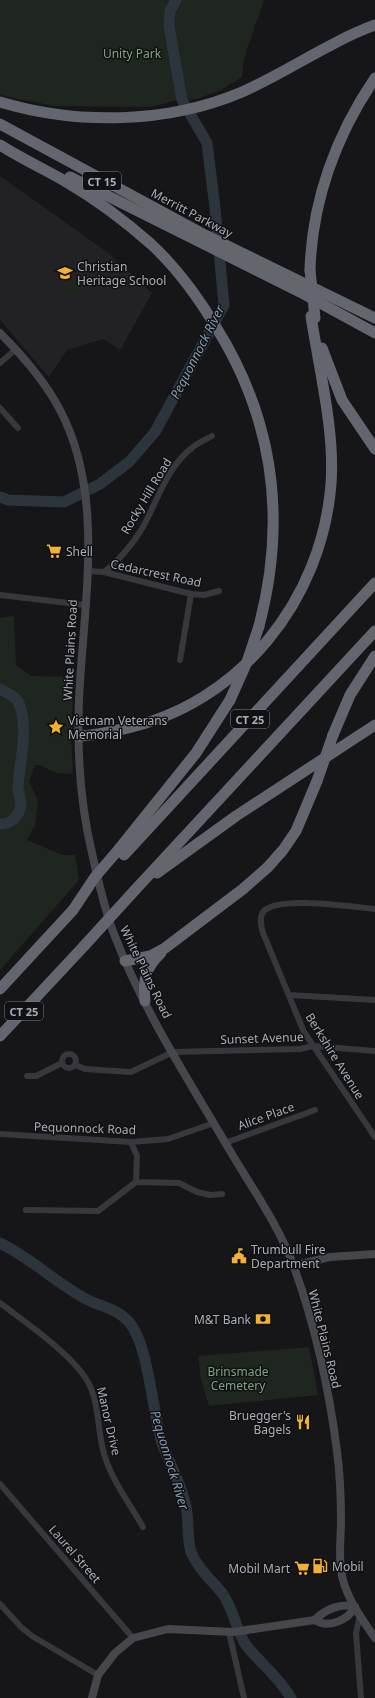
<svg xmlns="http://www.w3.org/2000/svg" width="375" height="1698" viewBox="0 0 375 1698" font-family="'Noto Sans',sans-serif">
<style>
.built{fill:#222225}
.green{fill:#1e261f}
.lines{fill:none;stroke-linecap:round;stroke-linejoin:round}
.river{stroke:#2c353c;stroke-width:11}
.street{stroke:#37383d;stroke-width:6}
.secondary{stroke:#45474d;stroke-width:8}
.highway{stroke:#63666e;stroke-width:11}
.highway-bridge{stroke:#63666e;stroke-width:11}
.labels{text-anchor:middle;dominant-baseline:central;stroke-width:3;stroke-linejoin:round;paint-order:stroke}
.shield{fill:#111113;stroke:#7b7e86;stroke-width:1}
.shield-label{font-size:11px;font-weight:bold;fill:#a8adb8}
.park-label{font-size:12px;fill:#7fa381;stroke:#111113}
.street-label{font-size:12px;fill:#a8adb8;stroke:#111113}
.poi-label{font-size:12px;fill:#a8adb8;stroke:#111113;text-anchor:start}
.water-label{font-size:13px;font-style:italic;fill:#7f9bb3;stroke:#111113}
</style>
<rect width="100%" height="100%" fill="#161618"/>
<polygon class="built" points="0,176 107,252 152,293 120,350 103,339 67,350 49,377 0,320"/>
<g class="green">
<polygon points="0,0 264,0 244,59 242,77 221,90 197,99 177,100 151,107 54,106 0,95"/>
<polygon points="69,279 83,288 78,296 64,287"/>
<polygon points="14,616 16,665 31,676 74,677 71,738 73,774 57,773 39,765 35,765 29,781 38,801 35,825 27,840 63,855 75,855 79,880 0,970 0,618"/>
<polygon points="309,1347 318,1395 209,1406 201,1380 198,1356"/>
</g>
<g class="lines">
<g class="river">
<polyline points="0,497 8,500 64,502 100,484 129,462 155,432 224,305 215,208 207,143 182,100 169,26 170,11 176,0"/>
<path d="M0,689c8,5 17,7 20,17 8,25 0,55 -2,80 -1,9 6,17 1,26 -4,8 -10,12 -19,12"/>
<path d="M0,1243c31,15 56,40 86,56 15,8 30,9 42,22 21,22 24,91 34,122 7,20 18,38 23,59 5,17 1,34 6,50 7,17 20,27 31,41 12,16 14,38 24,52 14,18 33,32 45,53"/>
</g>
<g class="street">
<polyline points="0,363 16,349"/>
<polyline points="0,408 18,428"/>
<polyline points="88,571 104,572 191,594 204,595 219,591"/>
<path d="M104,572c17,-13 35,-35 44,-55 12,-24 22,-53 45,-70 5,-4 12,-7 19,-11"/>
<polyline points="0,595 85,605"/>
<polyline points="180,660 191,594"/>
<path d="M375,909c-22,-2 -99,-14 -112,3 -4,6 -2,14 0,21l41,99 71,105"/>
<polyline points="289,995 375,1000"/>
<circle cx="69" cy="1061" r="7"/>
<polyline points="75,1065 85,1069 131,1072 173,1052 300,1049 313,1046 375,1051"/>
<polyline points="27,1076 36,1076 62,1063"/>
<polyline points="0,1134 131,1142 168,1139 214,1123"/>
<polyline points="131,1142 137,1156 136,1182 179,1183 197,1192 210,1195 222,1194"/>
<polyline points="225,1143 315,1110"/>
<polyline points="26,1210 98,1211 136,1182"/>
<path d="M0,1303c26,20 72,51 88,79 12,22 9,51 17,75 8,25 25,47 38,70"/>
<polyline points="0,1484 133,1638"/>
<polyline points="0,1604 21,1627 32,1636 98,1675"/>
<polyline points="360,1615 356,1633 361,1698"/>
<polyline points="229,1632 244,1698"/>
</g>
<g class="secondary">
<path d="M0,333c23,23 45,48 60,77 46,87 23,196 19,290 -2,52 1,103 13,153 6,27 12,55 22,81 28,74 72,142 112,210 23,40 52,79 68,123 21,58 35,122 43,184 3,23 4,46 4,69 0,19 -3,38 1,56 5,23 20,43 33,62"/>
<polyline points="293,1266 330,1257 375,1254"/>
<path d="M315,1620c13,9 33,0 40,-13"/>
<path d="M92,1698l6,-23 17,-22 18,-15 35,-9 65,3 82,-12c9,-10 27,-18 40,-13"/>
</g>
<g class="highway">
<path d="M0,102c77,23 167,22 242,-10 45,-20 87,-50 133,-67"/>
<polyline points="0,124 205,235 375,318"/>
<path d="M0,145c22,14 46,25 68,38 29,17 58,39 83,61 26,24 47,53 65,83 58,93 71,193 43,299"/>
<polyline points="70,177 300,292 375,333"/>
<path d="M310,270c2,-69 26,-135 65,-192"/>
<polyline points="322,348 342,400 375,449"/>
<polyline points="333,735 350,695 375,656"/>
<path d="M78,736c15,0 30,-4 45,-7 116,-24 199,-129 208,-245 4,-53 -12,-115 -20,-168"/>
<polyline points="119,849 196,753 230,700"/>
<polyline points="124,855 375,583"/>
<polyline points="157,873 236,816 375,725"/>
<polyline points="135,890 375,631"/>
<polyline points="125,961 150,956 165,948 243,889 268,867 283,850 296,831 317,781"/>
<polyline points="0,989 73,910"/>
<path d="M145,1001c-2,-21 0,-33 16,-48"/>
<polyline points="0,1036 84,946"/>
</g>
<g class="highway-bridge">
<polyline points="310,270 315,318"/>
<polyline points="230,700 247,662 259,626"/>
<polyline points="317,781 333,735"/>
<polyline points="73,910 95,877 119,849"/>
<polyline points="84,946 135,890"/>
</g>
</g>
<defs>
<g id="school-bare" transform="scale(1.2)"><path d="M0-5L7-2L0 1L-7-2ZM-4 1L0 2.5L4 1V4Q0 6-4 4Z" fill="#f2b134" stroke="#111113" stroke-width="2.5" paint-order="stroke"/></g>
<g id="supermarket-bare" transform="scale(1.2)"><path d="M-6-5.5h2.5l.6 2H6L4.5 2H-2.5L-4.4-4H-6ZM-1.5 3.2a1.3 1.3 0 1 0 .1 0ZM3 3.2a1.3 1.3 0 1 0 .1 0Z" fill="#f2b134" stroke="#111113" stroke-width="2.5" paint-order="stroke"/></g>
<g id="sight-bare" transform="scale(1.2)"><path d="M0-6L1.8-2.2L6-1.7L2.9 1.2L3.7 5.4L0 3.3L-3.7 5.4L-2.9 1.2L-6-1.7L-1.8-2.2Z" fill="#f2b134" stroke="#111113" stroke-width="2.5" paint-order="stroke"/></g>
<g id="civic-bare" transform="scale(1.2)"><path d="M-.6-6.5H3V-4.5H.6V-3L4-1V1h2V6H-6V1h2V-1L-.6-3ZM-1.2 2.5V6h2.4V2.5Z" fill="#f2b134" stroke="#111113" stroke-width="2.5" paint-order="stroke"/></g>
<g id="bank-bare" transform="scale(1.2)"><path d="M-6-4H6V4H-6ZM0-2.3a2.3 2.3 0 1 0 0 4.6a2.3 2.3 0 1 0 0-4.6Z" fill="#f2b134" stroke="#111113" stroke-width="2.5" paint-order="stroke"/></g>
<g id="restaurant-bare" transform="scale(1.2)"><path d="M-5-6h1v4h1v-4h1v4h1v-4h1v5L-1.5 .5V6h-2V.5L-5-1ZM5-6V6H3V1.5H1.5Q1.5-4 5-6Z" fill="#f2b134" stroke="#111113" stroke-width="2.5" paint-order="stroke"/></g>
<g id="fuel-bare" transform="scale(1.2)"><path d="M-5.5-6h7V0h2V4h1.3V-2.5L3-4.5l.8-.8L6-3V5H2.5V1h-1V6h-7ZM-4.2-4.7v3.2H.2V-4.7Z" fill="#f2b134" stroke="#111113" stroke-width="2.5" paint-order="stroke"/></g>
</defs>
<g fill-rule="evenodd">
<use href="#school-bare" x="65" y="273"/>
<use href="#supermarket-bare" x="54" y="551"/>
<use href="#sight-bare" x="56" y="727"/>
<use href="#civic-bare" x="239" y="1256"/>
<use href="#bank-bare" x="263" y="1319"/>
<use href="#restaurant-bare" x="303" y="1422"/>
<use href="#fuel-bare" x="320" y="1566"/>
<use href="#supermarket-bare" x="302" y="1568"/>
</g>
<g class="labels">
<g class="shield">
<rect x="83" y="172" width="38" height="18" rx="3"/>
<rect x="231" y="710" width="38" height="18" rx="3"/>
<rect x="5" y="1002" width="38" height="18" rx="3"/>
</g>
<g class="shield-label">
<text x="102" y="181">CT 15</text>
<text x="250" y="719">CT 25</text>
<text x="24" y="1011">CT 25</text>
</g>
<g class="park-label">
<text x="132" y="53">Unity Park</text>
<text x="238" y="1371">Brinsmade<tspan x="238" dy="14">Cemetery</tspan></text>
</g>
<g class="street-label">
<text transform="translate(192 213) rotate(28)">Merritt Parkway</text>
<text transform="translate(146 496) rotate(-59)">Rocky Hill Road</text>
<text transform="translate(156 573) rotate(12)">Cedarcrest Road</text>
<text transform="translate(70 650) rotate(-87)">White Plains Road</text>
<text transform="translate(146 972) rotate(64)">White Plains Road</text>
<text transform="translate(262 1038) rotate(-2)">Sunset Avenue</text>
<text transform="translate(335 1056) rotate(58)">Berkshire Avenue</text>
<text transform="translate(266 1116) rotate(-20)">Alice Place</text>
<text transform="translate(85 1128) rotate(2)">Pequonnock Road</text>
<text transform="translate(325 1339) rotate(76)">White Plains Road</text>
<text transform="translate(109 1421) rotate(77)">Manor Drive</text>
<text transform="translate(75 1554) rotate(49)">Laurel Street</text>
</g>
<g class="poi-label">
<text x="77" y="266">Christian<tspan x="77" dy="14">Heritage School</tspan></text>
<text x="66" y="551">Shell</text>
<text x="68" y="720">Vietnam Veterans<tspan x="68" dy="14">Memorial</tspan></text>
<text x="251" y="1249">Trumbull Fire<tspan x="251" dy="14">Department</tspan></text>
<text x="251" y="1319" text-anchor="end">M&amp;T Bank</text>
<text x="291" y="1415" text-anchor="end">Bruegger's<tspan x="291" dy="14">Bagels</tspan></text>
<text x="332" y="1566">Mobil</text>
<text x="290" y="1568" text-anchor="end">Mobil Mart</text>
</g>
<g class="water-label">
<text transform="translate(197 352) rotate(-63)">Pequonnock River</text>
<text transform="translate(170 1460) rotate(73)">Pequonnock River</text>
</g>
</g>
</svg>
